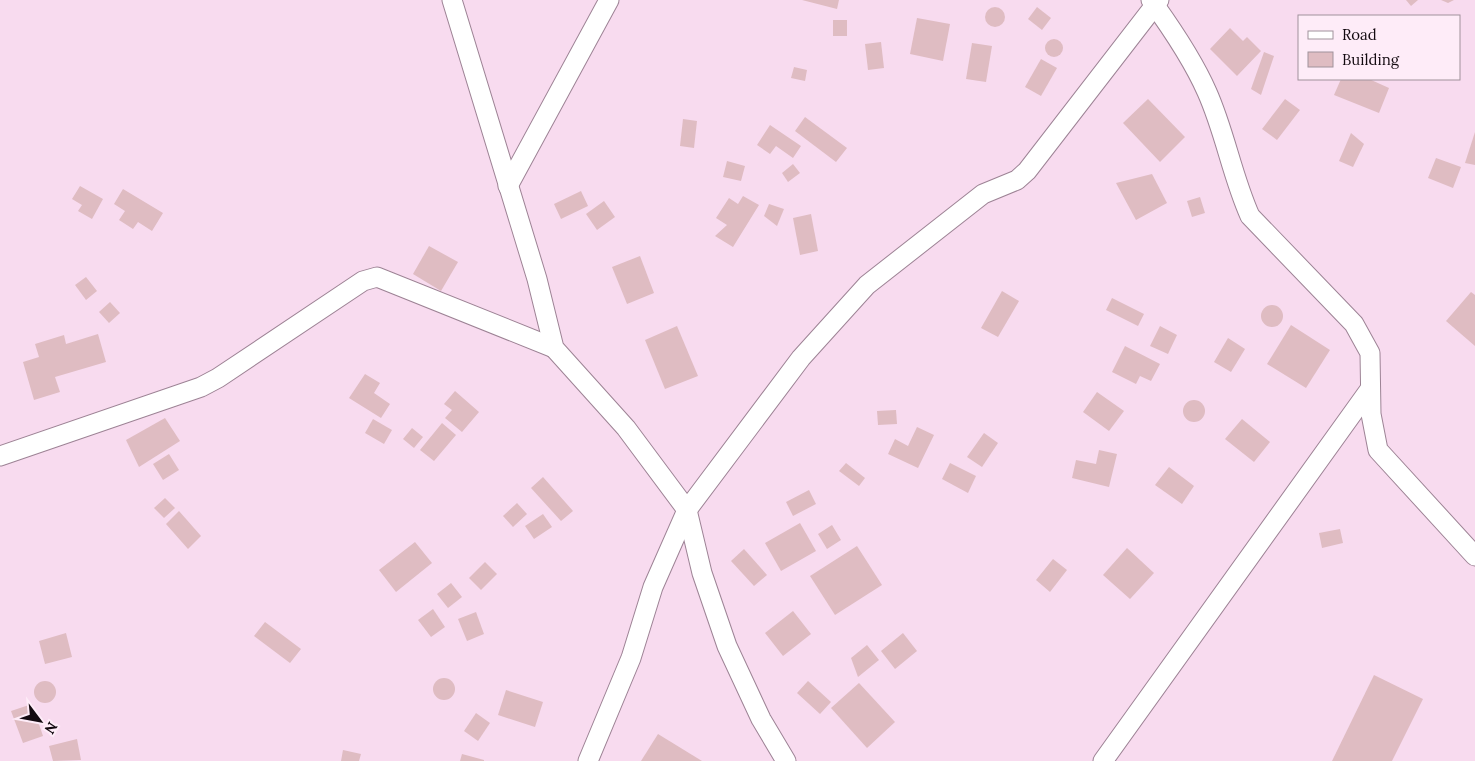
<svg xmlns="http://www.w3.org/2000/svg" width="1475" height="761" viewBox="0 0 1475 761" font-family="Lora,serif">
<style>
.building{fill:#dfbcc2}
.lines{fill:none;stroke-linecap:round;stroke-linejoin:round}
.minor-casing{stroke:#9d8395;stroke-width:21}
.minor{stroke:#fff;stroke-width:19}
</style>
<rect width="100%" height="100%" fill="#f8dbef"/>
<g class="building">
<polygon points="802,0 839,0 837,9"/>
<polygon points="1406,0 1418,0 1411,6"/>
<polygon points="1441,0 1454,0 1448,3"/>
<circle cx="995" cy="17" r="10"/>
<polygon points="1037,7 1051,18 1042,30 1028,19"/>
<polygon points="917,18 950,24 943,61 910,54"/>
<rect x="833" y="20" width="14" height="16"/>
<polygon points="1230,28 1243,41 1247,37 1261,51 1237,76 1210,49"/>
<circle cx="1054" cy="48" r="9"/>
<polygon points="881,42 884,68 868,70 865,44"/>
<polygon points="972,43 992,46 986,82 966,79"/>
<polygon points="1264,52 1274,56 1261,95 1251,89"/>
<polygon points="1041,59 1057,68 1041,96 1025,87"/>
<polygon points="794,67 807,70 805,81 791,78"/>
<polygon points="1341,79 1369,79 1389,88 1379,113 1334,95"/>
<polygon points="1148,99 1185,137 1160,162 1123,123"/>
<polygon points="1285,99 1300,110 1277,140 1262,129"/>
<polygon points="805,117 847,148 836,162 795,131"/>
<polygon points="683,119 697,121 694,148 680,146"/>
<polygon points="770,125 801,146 793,158 776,146 770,154 757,145"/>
<polygon points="1475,132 1475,165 1465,163"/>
<polygon points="1351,133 1364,144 1353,167 1339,161"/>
<polygon points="1436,158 1461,167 1453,188 1428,178"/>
<polygon points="727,161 745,166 741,181 723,177"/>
<polygon points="793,164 800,173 788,182 782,173"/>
<polygon points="1152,174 1167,203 1136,220 1116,183"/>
<polygon points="80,186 103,199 92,219 78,211 82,205 72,199"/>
<polygon points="123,189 163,213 152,231 138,222 133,229 119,220 125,211 114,204"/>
<polygon points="581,191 588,206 561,219 554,204"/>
<polygon points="743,196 759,205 733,247 715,236 727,225 716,218 729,198 738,204"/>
<polygon points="1200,197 1205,213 1192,217 1187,201"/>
<polygon points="604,201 615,217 597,230 586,214"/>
<polygon points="769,204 784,209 777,226 764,216"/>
<polygon points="811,214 818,251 800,255 793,218"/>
<polygon points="429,246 458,262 441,291 413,274"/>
<polygon points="640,256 654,293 627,304 612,267"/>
<polygon points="86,277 97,291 86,300 75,285"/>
<polygon points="1002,291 1019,301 998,337 981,328"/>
<polygon points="1471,292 1475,295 1475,346 1446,321"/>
<polygon points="1112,298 1144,314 1138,326 1106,310"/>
<polygon points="110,302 120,313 109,323 99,312"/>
<circle cx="1272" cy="316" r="11"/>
<polygon points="1291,325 1330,350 1306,388 1267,364"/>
<polygon points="677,326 698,376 665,389 645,340"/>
<polygon points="1160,326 1177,335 1168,354 1150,346"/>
<polygon points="98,334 106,362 55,377 60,392 34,400 23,362 39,357 35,344 64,335 66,344"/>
<polygon points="1228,338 1245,349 1231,372 1214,362"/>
<polygon points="1125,346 1160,364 1151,381 1140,376 1136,384 1112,372"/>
<polygon points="365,374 380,383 374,393 390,404 381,418 349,398"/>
<polygon points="455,391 479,412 462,432 445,418 452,410 444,404"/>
<polygon points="1097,392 1124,411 1109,431 1083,412"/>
<circle cx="1194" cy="411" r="11"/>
<polygon points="896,410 897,424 878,425 877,411"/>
<polygon points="165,418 180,441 139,467 126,440"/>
<polygon points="373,419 392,430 384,444 365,433"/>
<polygon points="1242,419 1270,442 1254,462 1225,439"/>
<polygon points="442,423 456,435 434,461 420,450"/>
<polygon points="917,427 934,435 918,468 888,454 895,439 908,446"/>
<polygon points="412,428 423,437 414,448 403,439"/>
<polygon points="984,433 998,443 982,467 967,457"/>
<polygon points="1099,450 1117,454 1109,487 1072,478 1076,460 1096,464"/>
<polygon points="169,454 179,470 163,480 153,464"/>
<polygon points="846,463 865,478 859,486 839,471"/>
<polygon points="950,463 976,476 968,493 942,479"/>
<polygon points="1169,467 1194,486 1182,504 1155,485"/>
<polygon points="543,477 573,511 561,521 531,488"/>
<polygon points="809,490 816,504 793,516 786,502"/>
<polygon points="165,498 175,508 164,518 154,508"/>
<polygon points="517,503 527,514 513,527 503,516"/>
<polygon points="179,511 201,536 188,549 166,524"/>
<polygon points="543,514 552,527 534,539 525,526"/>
<polygon points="800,523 816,551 781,571 765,543"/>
<polygon points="832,525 841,540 827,549 818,534"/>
<polygon points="1340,529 1343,543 1322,548 1319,533"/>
<polygon points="415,542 432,563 396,592 379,570"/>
<polygon points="857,546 882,585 835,615 810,576"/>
<polygon points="1127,548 1154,573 1130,599 1103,575"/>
<polygon points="744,549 767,575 754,586 731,561"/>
<polygon points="1053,559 1067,570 1050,592 1036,580"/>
<polygon points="485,562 497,574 481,590 469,578"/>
<polygon points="451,583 462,597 448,608 437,594"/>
<polygon points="433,609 445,627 431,637 418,620"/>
<polygon points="793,611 811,634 783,656 765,633"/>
<polygon points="476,612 484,634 467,641 458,619"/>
<polygon points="265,622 301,649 290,663 254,636"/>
<polygon points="66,633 72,657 45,664 39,641"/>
<polygon points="903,633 917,651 895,669 881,651"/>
<polygon points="867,645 879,660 858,677 851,658"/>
<polygon points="1374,675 1423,699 1392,761 1332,761"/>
<circle cx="444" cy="689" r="11"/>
<circle cx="45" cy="692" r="11"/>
<polygon points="808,681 831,702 820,714 797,693"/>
<polygon points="859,683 895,722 867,748 831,708"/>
<polygon points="506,690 543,702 535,727 498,715"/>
<polygon points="32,704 43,736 23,743 11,711"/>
<polygon points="476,713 490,723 478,741 464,731"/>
<polygon points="658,734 702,761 641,761"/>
<polygon points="77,739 81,760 53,761 49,746"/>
<polygon points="343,750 361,754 359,761 341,761"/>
<polygon points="462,754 484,760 484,761 460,761"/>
</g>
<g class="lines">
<g class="minor-casing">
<g id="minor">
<polyline points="452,0 537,279 554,348 626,428 687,510 702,573 727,646 761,719 786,761"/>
<path d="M1151,0c21,29 42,60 56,92 18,40 25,84 43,124l104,108 16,29 1,61 7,36 97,106"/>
<polyline points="508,186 609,0"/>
<polyline points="0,456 201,387 218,378 363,281 377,277 554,348"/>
<polyline points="588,761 631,658 653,587 687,510 801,358 867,285 983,194 1017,180 1027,171 1159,0"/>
<polyline points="1103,761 1370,389"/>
</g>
</g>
<use href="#minor" class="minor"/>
</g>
<rect x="1298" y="15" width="162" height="65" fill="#feecf8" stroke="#a0929b"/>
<rect x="1308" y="31" width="25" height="8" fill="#ffffff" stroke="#a0929b"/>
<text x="1342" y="40" font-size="15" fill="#130a10">Road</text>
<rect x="1308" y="52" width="25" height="15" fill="#dfbcc2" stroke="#a0929b"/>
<text x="1342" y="65" font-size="15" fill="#130a10">Building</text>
<g transform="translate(40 721) rotate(122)" stroke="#feecf8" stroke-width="4" paint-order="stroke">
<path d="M0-4L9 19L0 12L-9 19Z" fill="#130a10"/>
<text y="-8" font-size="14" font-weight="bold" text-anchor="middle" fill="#130a10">N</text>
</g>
</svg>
